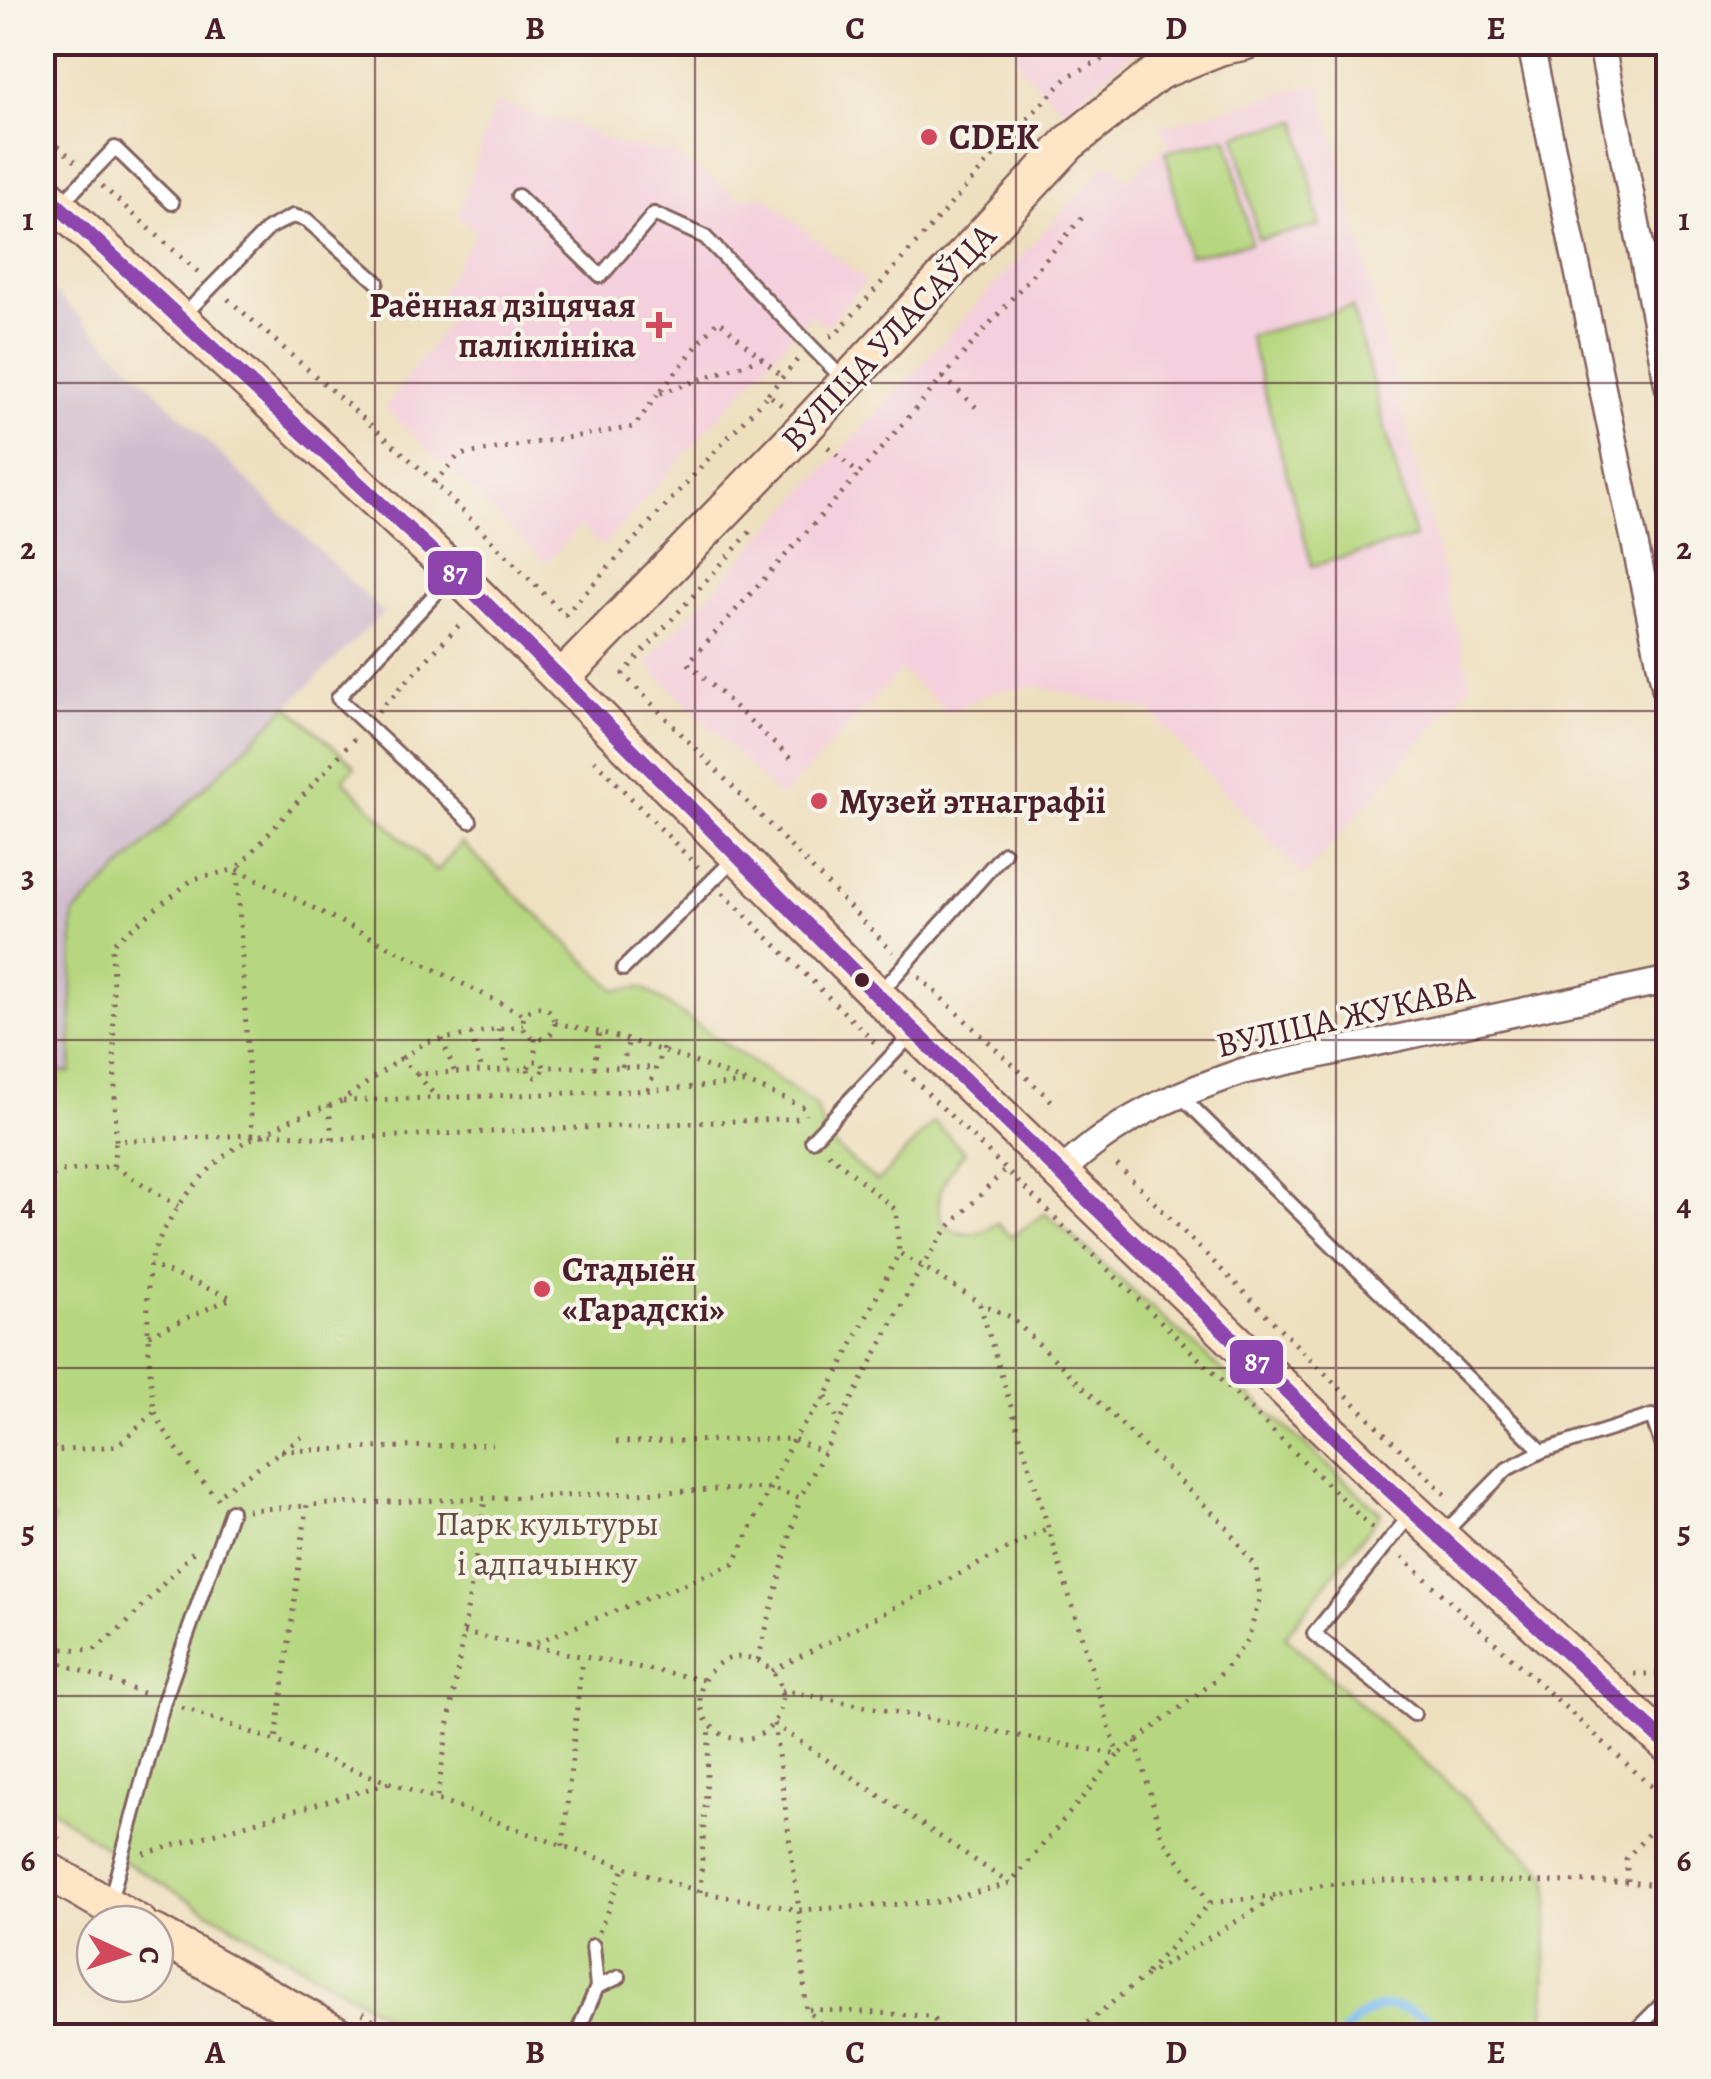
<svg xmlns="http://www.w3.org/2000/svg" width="1711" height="2079" viewBox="0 0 1711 2079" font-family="Alegreya,serif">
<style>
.built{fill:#f4cfdd}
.industrial{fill:#d0bdcd}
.green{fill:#b6d77f;stroke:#807b55;stroke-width:2.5}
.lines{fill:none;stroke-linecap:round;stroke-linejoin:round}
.stream{stroke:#7ebdf2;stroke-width:9}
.lane-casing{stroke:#83625f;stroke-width:18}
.street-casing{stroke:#83625f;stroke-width:30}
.secondary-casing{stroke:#83625f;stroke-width:40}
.path{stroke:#83625f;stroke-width:5;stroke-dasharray:2.5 8;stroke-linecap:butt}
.lane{stroke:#fff;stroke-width:12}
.street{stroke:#fff;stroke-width:25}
.secondary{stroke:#fee5c5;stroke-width:35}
.bus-1-casing{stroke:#f7f3e8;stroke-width:22}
.bus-1{stroke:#8e44ad;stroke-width:15}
.grid{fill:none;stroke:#4a1f2b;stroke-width:2.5;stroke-opacity:0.55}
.poi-dot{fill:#d1495b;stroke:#f7f3e8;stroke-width:4}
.bus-dot{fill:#4a1f2b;stroke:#f7f3e8;stroke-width:4}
.labels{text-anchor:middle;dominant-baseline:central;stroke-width:8;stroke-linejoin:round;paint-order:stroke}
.poi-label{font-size:35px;font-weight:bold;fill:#4a1f2b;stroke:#f7f3e8;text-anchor:start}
.street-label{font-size:35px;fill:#4a1f2b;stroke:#f7f3e8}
.park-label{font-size:35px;fill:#654d40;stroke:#f7f3e8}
.line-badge{stroke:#f7f3e8;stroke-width:4}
.badge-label{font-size:28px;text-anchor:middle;font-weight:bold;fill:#fff}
.neatline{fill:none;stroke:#4a1f2b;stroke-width:4}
.grid-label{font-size:32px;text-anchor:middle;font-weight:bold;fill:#4a1f2b}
</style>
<rect width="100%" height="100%" fill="#f7f3e8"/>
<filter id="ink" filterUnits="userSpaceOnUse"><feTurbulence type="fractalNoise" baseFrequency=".01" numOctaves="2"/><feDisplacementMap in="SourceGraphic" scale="20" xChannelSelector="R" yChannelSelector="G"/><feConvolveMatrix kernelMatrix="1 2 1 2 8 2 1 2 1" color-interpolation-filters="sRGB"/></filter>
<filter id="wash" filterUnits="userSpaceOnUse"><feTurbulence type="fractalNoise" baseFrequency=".0048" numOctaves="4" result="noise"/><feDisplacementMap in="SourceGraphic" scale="40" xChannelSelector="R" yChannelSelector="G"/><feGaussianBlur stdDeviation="2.25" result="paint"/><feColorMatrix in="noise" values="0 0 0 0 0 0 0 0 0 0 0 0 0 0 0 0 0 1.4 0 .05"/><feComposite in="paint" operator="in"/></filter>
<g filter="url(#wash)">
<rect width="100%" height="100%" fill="#eedfbf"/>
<g class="built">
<polygon points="1014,43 1142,43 1065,111 1021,68"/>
<polygon points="1320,83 1471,684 1303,877 1150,711 1035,686 992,692 948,712 901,670 781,798 646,663 1109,161 1127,180 1170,143 1159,127"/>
<polygon points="495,103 573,124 617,144 672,153 741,199 763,195 866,282 826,326 811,314 602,547 580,525 546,563 385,408 456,312 439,295 477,231 458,217"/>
</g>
<polygon class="industrial" points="42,280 383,613 73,915 71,1072 42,1072"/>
<g class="green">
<polygon points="1298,121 1320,226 1258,239 1236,135"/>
<polygon points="1228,138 1251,243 1188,256 1166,152"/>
<polygon points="1352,307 1415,538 1312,566 1249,336"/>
<path d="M288,706l67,60 -12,14 93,92 26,-29 154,147 27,-2 172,117 14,37 48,40 57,-60 31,30c-11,13 -21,25 -25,42 -8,41 29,50 57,29l14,14 35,-24 335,300 -96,123 260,236 4,10 -6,154h-1123l-298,-176 -79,-57 -1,-268 12,-15 -12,-10v-438h29l2,-157z"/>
</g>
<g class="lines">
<path class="stream" d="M1341,2036c46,-57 74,-17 127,0"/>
</g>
</g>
<g filter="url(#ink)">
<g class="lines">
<g class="lane-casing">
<g id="lane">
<polyline points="1148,42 1157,69"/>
<polyline points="518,196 601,276 654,214 705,237 845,381"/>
<polyline points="61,204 115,148 172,203"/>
<polyline points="182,317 269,228 293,216 307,220 377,282"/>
<polyline points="453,575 338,698 470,821"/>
<polyline points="623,969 736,857"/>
<polyline points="879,994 1004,853"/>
<polyline points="1180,1095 1542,1451"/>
<polyline points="812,1140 913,1033"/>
<polyline points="1412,1513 1314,1634 1414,1714"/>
<polyline points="1443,1534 1507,1469 1542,1451 1652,1416 1668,1465"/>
<polyline points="109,1905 164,1701 231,1511"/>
<polyline points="593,1946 597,1987"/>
<polyline points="576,2036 597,1987 619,1977"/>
<polyline points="1630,2036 1668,1998"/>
</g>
</g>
<g class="street-casing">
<g id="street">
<polyline points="1530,42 1668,702"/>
<polyline points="1601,42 1668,386"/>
<path d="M1061,1172c57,-54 110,-76 183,-101l424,-91"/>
</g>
</g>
<g class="secondary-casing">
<g id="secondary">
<polyline points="42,191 455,573 877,995 1079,1191 1390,1490 1668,1745"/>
<polyline points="562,678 806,426 1069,143 1158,72 1220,47 1245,42"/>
<polyline points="42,1867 140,1924"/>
<polyline points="155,1933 340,2036"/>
</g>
</g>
<g class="path">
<polyline points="1020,126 1069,76 1130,45"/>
<polyline points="42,132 75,161"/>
<polyline points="102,186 198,272"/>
<polyline points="228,299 424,472 565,615 768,394 785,408"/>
<polyline points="830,336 835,335 1020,126 1026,146"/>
<polyline points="762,358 658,394 718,320 783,377"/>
<polyline points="943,377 977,408"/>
<polyline points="768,394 798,359"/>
<polyline points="828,447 859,474 1086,213"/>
<polyline points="434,483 459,455 634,427 658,394"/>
<polyline points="750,532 623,674 893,952"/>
<polyline points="378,712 461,623"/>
<path d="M354,739l-117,130 15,266h11l29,-16 48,-17 60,-43 17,15 111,-5 3,-8h11l2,6h50l5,-35c72,19 138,45 206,76l1,7"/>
<polyline points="790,758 688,663 859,474"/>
<polyline points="594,760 698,867"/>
<polyline points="723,893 875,1043"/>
<polyline points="919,977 1056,1105"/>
<circle cx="539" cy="1023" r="16"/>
<polyline points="555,1023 599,1032"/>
<polyline points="498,1029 510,1070"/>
<polyline points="471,1034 482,1071"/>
<polyline points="442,1039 455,1073"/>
<polyline points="535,1039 535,1059"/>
<polyline points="402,1058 426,1042 523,1025"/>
<polyline points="594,1067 656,1068"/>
<polyline points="622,1067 629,1040"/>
<polyline points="528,1069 529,1074 536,1077 541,1075 544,1067"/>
<polyline points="905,1071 1376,1532"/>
<polyline points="417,1074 436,1097"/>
<polyline points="648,1090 663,1048"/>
<polyline points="343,1101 658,1090 746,1083"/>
<polyline points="329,1105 332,1139"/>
<polyline points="252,1135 116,1141 112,944 193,879 237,869 524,1015"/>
<polyline points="828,1153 896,1210 899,1253"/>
<polyline points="1117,1165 1450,1499"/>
<polyline points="113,1166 116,1141"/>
<polyline points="42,1193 48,1179 61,1171 113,1166 178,1206"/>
<polyline points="149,1335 232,1298 150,1265"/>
<polyline points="42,1395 54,1451 117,1446 155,1411"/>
<polyline points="826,1396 839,1422"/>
<polyline points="616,1442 793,1439 824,1452"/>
<polyline points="281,1451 492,1444"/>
<polyline points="42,1468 54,1451"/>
<polyline points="222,1492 306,1434"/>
<path d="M218,1499c-19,-20 -54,-63 -63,-88 -6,-20 -10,-125 -5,-146 10,-45 67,-118 112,-130 17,-4 52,3 70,4l472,-21"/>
<polyline points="247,1510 306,1506"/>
<polyline points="1402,1557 1668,1802"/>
<polyline points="463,1633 703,1680"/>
<polyline points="527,1646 734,1564 793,1439 826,1396 899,1253 922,1266 948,1228 1006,1169"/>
<polyline points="42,1648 94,1650 126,1624 194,1551"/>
<polyline points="42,1656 148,1695"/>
<circle cx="741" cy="1698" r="41"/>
<polyline points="758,1660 800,1498"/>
<polyline points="772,1671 1048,1528"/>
<polyline points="1634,1674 1668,1674"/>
<polyline points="781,1690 1118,1755 1215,1681 1248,1640 1260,1597 1256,1568 1225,1525 1011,1317 980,1303"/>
<polyline points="182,1707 563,1846 700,1892 799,1910 937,1902 1010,1884 1118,1755 979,1302 922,1266 800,1498 770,1488 307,1505 276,1740"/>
<polyline points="774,1724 799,1910 806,2009 833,2036"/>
<polyline points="774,1724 1010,1884"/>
<polyline points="1136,1741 1162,1837 1210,1903"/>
<polyline points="437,1797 485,1499"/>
<polyline points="42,1826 60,1839"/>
<polyline points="563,1846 582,1658"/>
<polyline points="144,1854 393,1782"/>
<polyline points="1628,1881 1626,1859 1668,1811"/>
<polyline points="700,1892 710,1725"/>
<polyline points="599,1932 625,1865"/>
<polyline points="1147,1973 1210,1903 1279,1895"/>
<polyline points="809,2009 928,2016 958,2036"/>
<polyline points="362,2013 402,2036"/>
<polyline points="1071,2036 1142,1978 1282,1894 1325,1885 1376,1881 1628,1882 1668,1886"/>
</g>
<use href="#lane" class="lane"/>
<use href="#street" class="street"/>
<use href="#secondary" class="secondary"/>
<g class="bus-1-casing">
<polyline id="bus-1" points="42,191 455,573 877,995 1079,1191 1390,1490 1668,1745"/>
</g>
<use href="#bus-1" class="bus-1"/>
</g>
</g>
<path class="grid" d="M375,42v1994M695,42v1994M1016,42v1994M1336,42v1994M42,383h1626M42,711h1626M42,1040h1626M42,1368h1626M42,1696h1626"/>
<g class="poi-dot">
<circle cx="929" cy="137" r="10"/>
<path d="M654 310h10v10h10v10h-10v10h-10v-10h-10v-10h10z"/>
<circle cx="819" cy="801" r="10"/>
<circle cx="542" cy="1289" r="10"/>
</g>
<circle class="bus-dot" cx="862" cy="980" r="9"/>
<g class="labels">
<g class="poi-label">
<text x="949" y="137">CDEK</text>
<text x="636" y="305" text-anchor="end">Раённая дзіцячая<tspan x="636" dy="40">паліклініка</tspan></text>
<text x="839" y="801">Музей этнаграфіі</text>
<text x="562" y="1269">Стадыён<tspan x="562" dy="40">«Гарадскі»</tspan></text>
</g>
<g class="street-label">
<text transform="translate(888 337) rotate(-47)">ВУЛІЦА УЛАСАЎЦА</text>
<text transform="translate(1345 1016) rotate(-13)">ВУЛІЦА ЖУКАВА</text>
</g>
<g class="park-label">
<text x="547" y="1523">Парк культуры<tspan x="547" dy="40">і адпачынку</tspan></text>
</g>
</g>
<g class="line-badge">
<rect x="426" y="549" width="58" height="48" rx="10" fill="#8e44ad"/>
<rect x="1228" y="1338" width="57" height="48" rx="10" fill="#8e44ad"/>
</g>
<g class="badge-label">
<text x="455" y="582">87</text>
<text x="1257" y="1371">87</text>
</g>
<rect width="1711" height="2079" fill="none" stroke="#f7f3e8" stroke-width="110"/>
<g transform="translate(125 1954) rotate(93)"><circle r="48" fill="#f7f3e8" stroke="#b29e9c" stroke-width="2.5"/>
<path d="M0-8L18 38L0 25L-18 38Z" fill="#d1495b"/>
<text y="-15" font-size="28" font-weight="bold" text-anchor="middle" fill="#4a1f2b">С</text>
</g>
<rect x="55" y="55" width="1601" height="1969" class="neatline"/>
<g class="grid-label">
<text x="215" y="39">A</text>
<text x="535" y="39">B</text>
<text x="855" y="39">C</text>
<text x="1176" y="39">D</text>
<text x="1496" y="39">E</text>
<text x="28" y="230">1</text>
<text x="1684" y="230">1</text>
<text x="28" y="559">2</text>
<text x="1684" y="559">2</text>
<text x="28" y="887">3</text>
<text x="1684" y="887">3</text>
<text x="28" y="1215">4</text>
<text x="1684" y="1215">4</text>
<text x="28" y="1543">5</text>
<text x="1684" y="1543">5</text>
<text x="28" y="1871">6</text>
<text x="1684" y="1871">6</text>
<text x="215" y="2063">A</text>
<text x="535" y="2063">B</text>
<text x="855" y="2063">C</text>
<text x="1176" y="2063">D</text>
<text x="1496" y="2063">E</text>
</g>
</svg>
